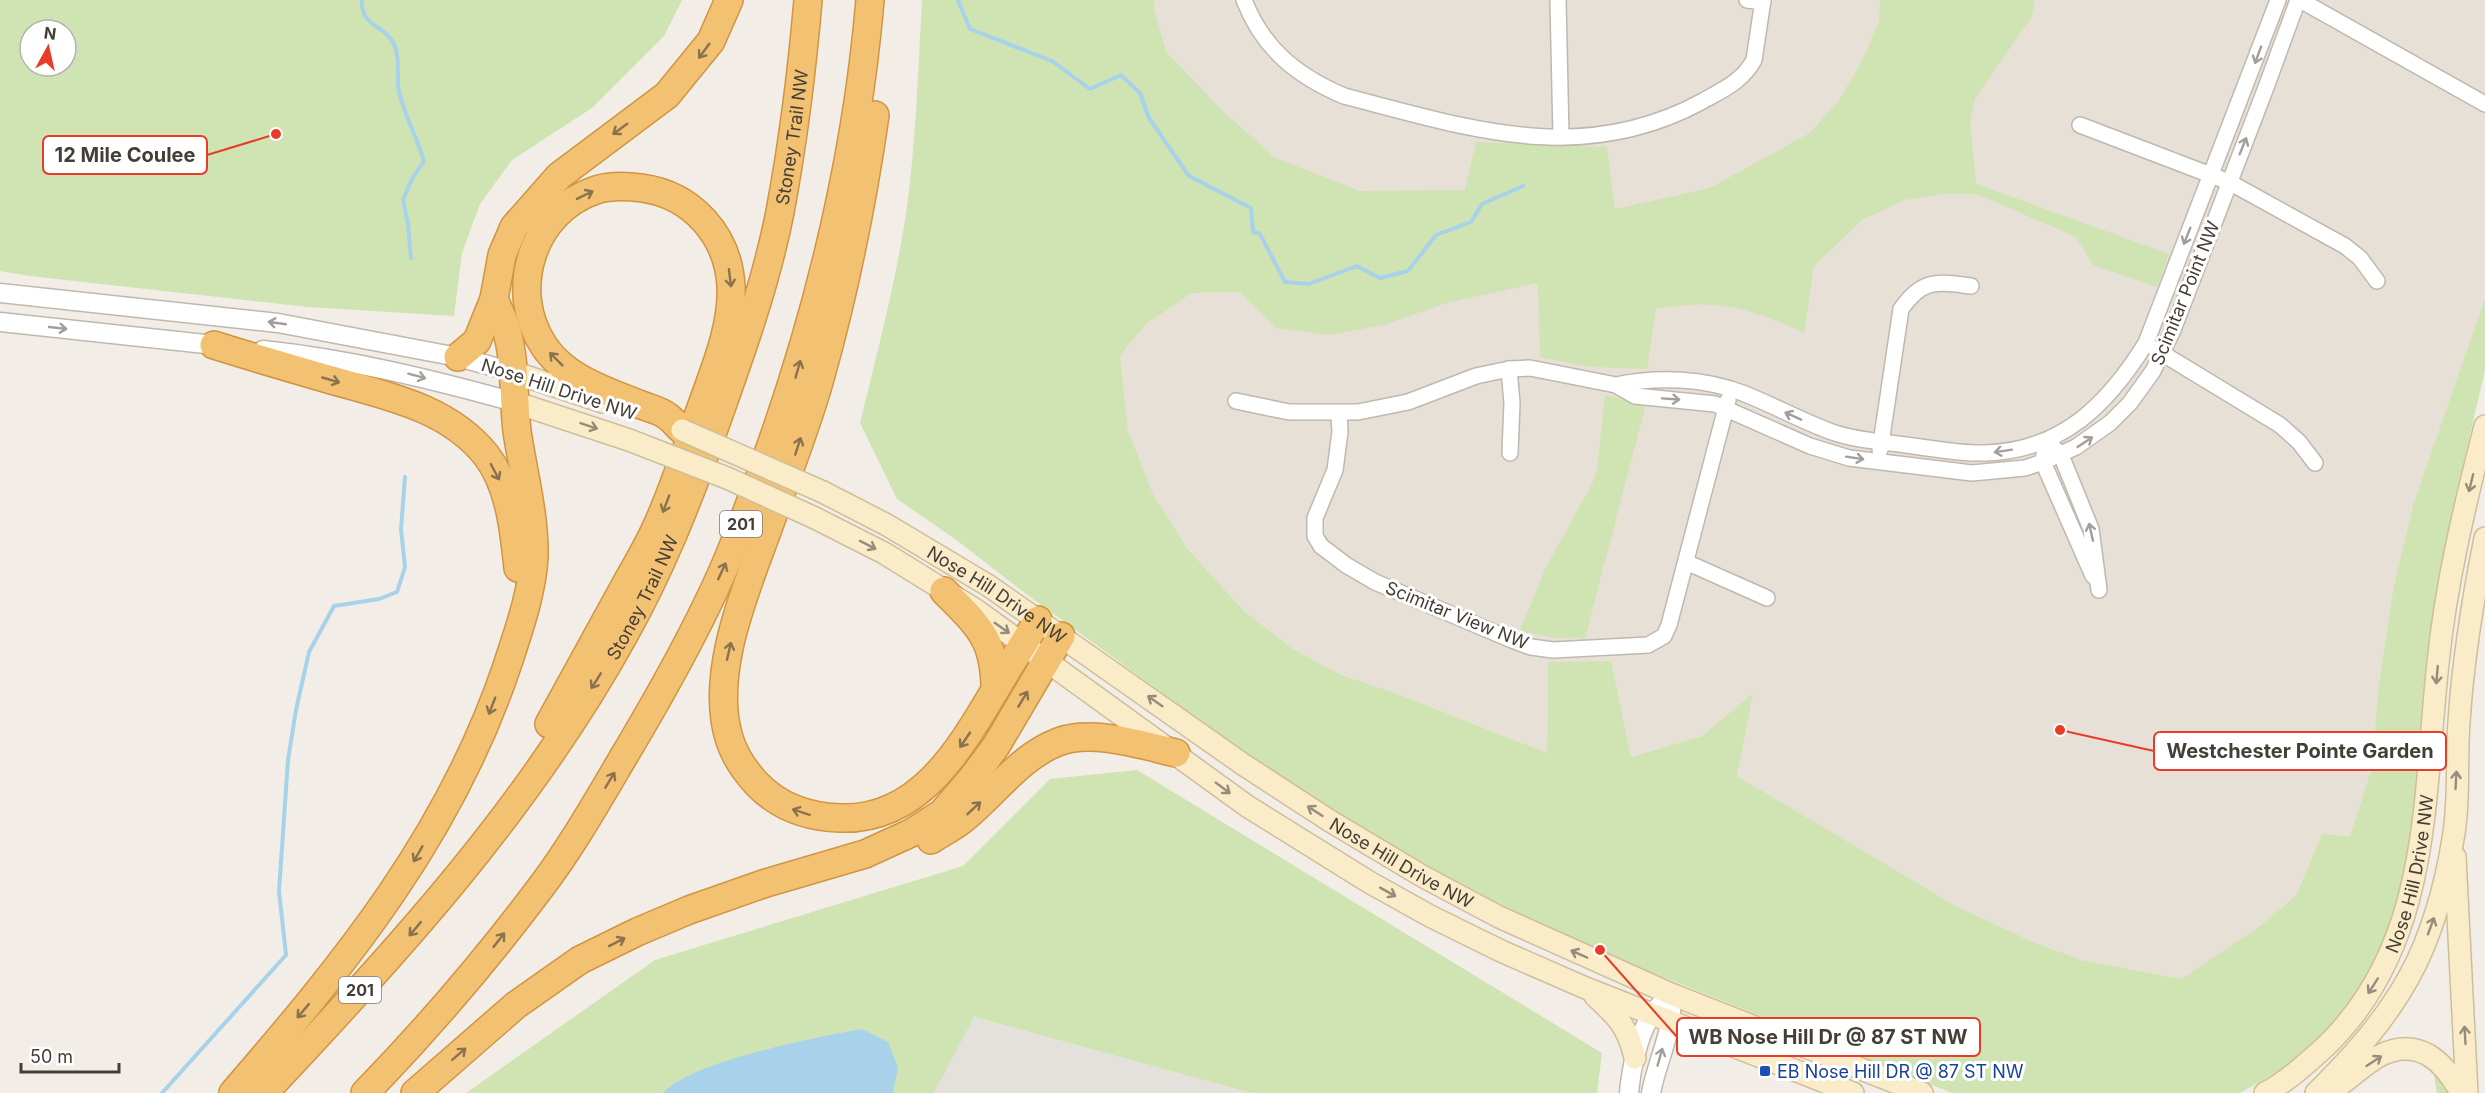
<svg xmlns="http://www.w3.org/2000/svg" width="2485" height="1093" viewBox="0 0 2485 1093" font-family="Inter,sans-serif">
<style>
.residential{fill:#e6e0d6}
.industrial{fill:#e4e0dc}
.green{fill:#d0e3b3;fill-rule:evenodd}
.water{fill:#a8d2ea}
.lines{fill:none;stroke-linecap:round;stroke-linejoin:round}
.stream{stroke:#a8d2ea;stroke-width:4}
.minor-casing{stroke:#c0b8ae;stroke-width:18}
.tertiary-casing{stroke:#c0b8ae;stroke-width:21}
.secondary-casing{stroke:#cebe9a;stroke-width:24}
.motorway-casing{stroke:#d09543;stroke-width:30}
.minor{stroke:#fff;stroke-width:15}
.tertiary{stroke:#fff;stroke-width:18}
.secondary{stroke:#faecc9;stroke-width:21}
.motorway{stroke:#f2c172;stroke-width:27}
.secondary-bridge-casing{stroke:#cebe9a;stroke-width:24;stroke-linecap:butt}
.secondary-bridge{stroke:#faecc9;stroke-width:21}
.oneway{stroke:#8a724f}
.oneway2{stroke:#a29e9b}
.oneway3{stroke:#968c79}
.transit-dot{fill:#1a4fb4;stroke:#fff;stroke-width:2}
.labels{text-anchor:middle;dominant-baseline:central;stroke-width:6;stroke-linejoin:round;paint-order:stroke}
.shield{fill:#fff;stroke:#7d7873;stroke-width:1.5}
.shield-label{font-size:16px;font-weight:bold;fill:#453e37}
.street-label{font-size:18px;fill:#453e37;stroke:#fff}
.transit-label{font-size:18px;fill:#164399;stroke:#fff;text-anchor:start}
.leader{fill:none;stroke:#e83c28;stroke-width:2}
.callout-dot{fill:#e83c28;stroke:#fff;stroke-width:2}
.callout{fill:#fff;stroke:#e83c28;stroke-width:2}
.callout-label{font-size:20px;text-anchor:middle;font-weight:bold;fill:#453e37}
</style>
<rect width="100%" height="100%" fill="#f2eee7"/>
<polygon class="residential" points="1155,0 2485,0 2485,298 2413,505 2393,590 2378,691 2372,767 2350,836 2322,834 2296,895 2260,926 2181,979 2082,960 2033,942 1956,906 1737,776 1752,694 1702,736 1631,757 1611,662 1548,662 1547,753 1401,695 1339,674 1293,649 1243,610 1187,548 1153,494 1128,430 1120,356 1146,324 1192,293 1240,292 1165,52 1154,9"/>
<polygon class="industrial" points="973,1017 1251,1093 934,1093"/>
<g class="green">
<path d="M0,0h682l-18,36 -72,72 -80,52 -32,44 -18,49 -8,63 -146,-9 -278,-31 -30,-5zM30,30h36v36h-36z"/>
<path d="M922,0h233l-1,9 12,43 57,59 52,47 85,33 105,-1 11,-48 131,5 8,62 95,-21 100,-55 29,-33 23,-39 17,-39 1,-22h153l2,4 -3,12 -57,83 -5,23 6,62 193,70 -12,33 -64,-22 -17,-28 -99,-43h-36l-36,6 -42,19 -49,47 -10,67c-57,-26 -86,-35 -148,-24l-9,60 -57,-2 -50,-10 -2,-74 -88,19 -67,23 -55,10 -51,-7 -37,-36 -48,1 -46,31 -26,32 8,74 25,64 34,54 56,62 50,39 46,25 62,21 146,58 1,-91 63,-1 20,96 71,-21 51,-43 -16,83 219,130 77,36 49,18 99,19 79,-53 36,-31 26,-61 28,2 22,-69 6,-76 15,-101 20,-85 72,-207v72l-32,138 -19,104 -24,243 -21,82 -31,56 -41,48 -30,25 -47,27h-288l-321,-129 -124,-54 -150,-82 -90,-59 -241,-175 -71,-55 -58,-40 -37,-76c17,-69 35,-138 46,-209 10,-71 12,-143 16,-214z"/>
<polygon points="1605,395 1646,404 1585,638 1555,638 1520,631 1545,569 1592,484 1597,469"/>
<polygon points="1137,770 1602,1053 1597,1093 1251,1093 974,1017 934,1093 466,1093 655,960 963,866 1050,779"/>
<polygon points="2433,1068 2450,1093 2437,1093"/>
</g>
<path class="water" d="M862,1029l26,13 10,25 -5,26h-230c28,-32 155,-56 199,-64z"/>
<g class="lines">
<g class="stream">
<path d="M362,0c-2,26 22,25 31,42 8,15 3,34 6,50 6,24 18,46 25,69l-12,18 -9,21 5,24 3,34"/>
<polyline points="958,0 970,29 1052,61 1090,89 1121,75 1140,93 1149,118 1189,176 1251,208 1253,232 1260,234 1285,282 1309,284 1357,266 1380,278 1408,271 1436,235 1471,222 1482,204 1523,186"/>
<polyline points="162,1093 286,955 279,891 288,760 296,710 309,652 334,606 379,599 397,592 405,567 401,529 405,477"/>
</g>
<g class="minor-casing">
<g id="minor">
<path d="M1244,0c19,49 53,76 100,96 124,32 236,71 357,6 21,-12 41,-20 53,-42l9,-60"/>
<polyline points="1558,0 1561,136"/>
<polyline points="1747,0 1763,2"/>
<polyline points="2300,0 2485,104"/>
<polyline points="2080,125 2229,182 2345,246 2360,258 2377,281"/>
<polyline points="2155,349 2280,425 2299,442 2315,463"/>
<polyline points="1509,369 1512,403 1510,453"/>
<path d="M1616,385c41,-9 90,-7 129,9 30,12 57,27 87,38 26,9 54,10 81,14 24,3 48,8 72,7 77,-2 123,-49 161,-110l132,-343"/>
<polyline points="1236,401 1289,412 1358,412 1408,402 1476,376 1509,369 1530,368 1616,385 1635,396 1715,404 1810,446 1849,458 1972,473 2025,468 2043,462 2076,447 2110,423 2130,403 2153,371 2173,330 2265,90 2298,0"/>
<polyline points="1339,414 1340,432 1335,470 1315,518 1315,536 1321,546 1346,565 1375,582 1512,640 1531,647 1553,650 1648,645 1664,636 1669,625 1728,400"/>
<polyline points="2054,448 2061,455 2091,529 2099,590"/>
<path d="M1880,450l21,-141c22,-31 36,-27 70,-23"/>
<polyline points="2044,454 2043,462 2093,576"/>
<polyline points="1686,562 1767,598"/>
</g>
</g>
<g class="tertiary-casing">
<g id="tertiary">
<polyline points="0,293 278,323 458,357 513,372"/>
<polyline points="0,322 224,346"/>
<path d="M263,350c86,9 168,29 251,52"/>
<path d="M1629,1093c2,-25 9,-56 22,-78 5,-7 13,-14 20,-21"/>
<path d="M1651,1093c5,-28 21,-60 20,-85"/>
</g>
</g>
<g class="secondary-casing">
<g id="secondary">
<polyline points="513,372 603,402"/>
<polyline points="514,402 629,440"/>
<path id="s1" d="M823,492l64,33 102,61 255,179 86,56 92,55 77,41 172,77 251,99"/>
<polyline points="815,518 884,553 976,610 1247,806 1369,882 1430,916 1501,951 1588,989 1853,1093"/>
<polyline points="2455,857 2467,1093"/>
<path d="M1595,996c23,21 33,31 40,62"/>
<path d="M2334,1089c16,-10 29,-24 45,-33 39,-20 65,5 82,37"/>
<path id="s2" d="M2265,1093c23,-12 42,-30 61,-47 106,-103 97,-248 112,-383 8,-80 27,-159 47,-237"/>
<path d="M2316,1093c35,-35 69,-72 93,-116 22,-39 37,-93 44,-138 7,-37 3,-79 6,-117 4,-62 14,-124 26,-184"/>
</g>
</g>
<g class="motorway-casing">
<g id="motorway">
<path d="M875,115c-13,90 -31,179 -56,267 -14,49 -33,96 -50,144 -22,61 -60,146 -40,212 5,17 16,33 28,46 23,24 51,33 83,34 79,3 120,-69 155,-128 14,-24 29,-47 43,-70"/>
<path d="M214,345c38,12 76,23 114,34 56,16 120,28 158,76 24,31 28,75 32,113"/>
<polyline points="458,357 477,341 481,331 494,299 502,255 514,227 559,176 667,95 711,41 729,0"/>
<path d="M944,591c34,35 51,47 51,99"/>
<path d="M549,724c24,-43 48,-87 72,-131 11,-21 24,-41 34,-63 19,-40 32,-84 47,-125 13,-37 31,-79 29,-119 -3,-51 -39,-91 -89,-98 -15,-2 -31,-3 -46,2 -64,21 -89,101 -52,156 21,32 62,45 95,58 9,4 21,6 28,12 6,4 10,10 15,14"/>
<path d="M931,840c10,-7 21,-12 31,-20 32,-25 57,-63 96,-78 34,-13 84,3 118,11"/>
<path d="M233,1093c114,-132 217,-258 274,-427 11,-34 25,-72 27,-109 1,-42 -11,-85 -17,-126 -4,-33 -1,-70 -11,-103 -3,-10 -8,-20 -12,-29"/>
<path id="s3" d="M264,1093c133,-141 266,-287 360,-458 36,-64 63,-132 88,-201 26,-73 53,-146 68,-222 13,-70 22,-141 28,-212"/>
<path d="M365,1093c63,-65 122,-134 176,-206 31,-41 57,-87 83,-131 37,-62 78,-134 106,-202 72,-177 124,-363 140,-554"/>
<polyline points="415,1093 516,1005 580,960 637,932 689,910 766,883 865,854 911,833 942,813 973,777 996,746 1061,636"/>
</g>
</g>
<use href="#minor" class="minor"/>
<use href="#tertiary" class="tertiary"/>
<use href="#secondary" class="secondary"/>
<use href="#motorway" class="motorway"/>
<g class="secondary-bridge-casing">
<g id="secondary-bridge">
<polyline points="682,430 823,492"/>
<polyline points="629,440 727,478 815,518"/>
</g>
</g>
<use href="#secondary-bridge" class="secondary-bridge"/>
</g>
<defs><path id="oneway-shaft" d="M-6 0H5M1.5-3L5.5 0L1.5 3" fill="none" stroke-width="1.6" stroke-linecap="round" stroke-linejoin="round" transform="scale(1.5)"/></defs>
<g class="oneway">
<use href="#oneway-shaft" transform="translate(704 51) rotate(126)"/>
<use href="#oneway-shaft" transform="translate(620 129) rotate(144)"/>
<use href="#oneway-shaft" transform="translate(585 195) rotate(-26)"/>
<use href="#oneway-shaft" transform="translate(730 278) rotate(83)"/>
<use href="#oneway-shaft" transform="translate(556 359) rotate(-135)"/>
<use href="#oneway-shaft" transform="translate(798 369) rotate(-74)"/>
<use href="#oneway-shaft" transform="translate(331 380) rotate(16)"/>
<use href="#oneway-shaft" transform="translate(798 446) rotate(-72)"/>
<use href="#oneway-shaft" transform="translate(495 472) rotate(62)"/>
<use href="#oneway-shaft" transform="translate(666 504) rotate(111)"/>
<use href="#oneway-shaft" transform="translate(722 571) rotate(-65)"/>
<use href="#oneway-shaft" transform="translate(729 651) rotate(-77)"/>
<use href="#oneway-shaft" transform="translate(596 681) rotate(122)"/>
<use href="#oneway-shaft" transform="translate(1023 699) rotate(-59)"/>
<use href="#oneway-shaft" transform="translate(492 706) rotate(111)"/>
<use href="#oneway-shaft" transform="translate(965 740) rotate(124)"/>
<use href="#oneway-shaft" transform="translate(610 780) rotate(-59)"/>
<use href="#oneway-shaft" transform="translate(974 808) rotate(-43)"/>
<use href="#oneway-shaft" transform="translate(801 812) rotate(-162)"/>
<use href="#oneway-shaft" transform="translate(418 854) rotate(120)"/>
<use href="#oneway-shaft" transform="translate(415 929) rotate(130)"/>
<use href="#oneway-shaft" transform="translate(499 940) rotate(-52)"/>
<use href="#oneway-shaft" transform="translate(617 942) rotate(-27)"/>
<use href="#oneway-shaft" transform="translate(303 1011) rotate(130)"/>
<use href="#oneway-shaft" transform="translate(459 1054) rotate(-41)"/>
</g>
<g class="oneway2">
<use href="#oneway-shaft" transform="translate(2258 55) rotate(110)"/>
<use href="#oneway-shaft" transform="translate(2243 146) rotate(-68)"/>
<use href="#oneway-shaft" transform="translate(2187 236) rotate(112)"/>
<use href="#oneway-shaft" transform="translate(277 323) rotate(-172)"/>
<use href="#oneway-shaft" transform="translate(58 328) rotate(6)"/>
<use href="#oneway-shaft" transform="translate(417 376) rotate(15)"/>
<use href="#oneway-shaft" transform="translate(1671 399) rotate(4)"/>
<use href="#oneway-shaft" transform="translate(1793 416) rotate(-156)"/>
<use href="#oneway-shaft" transform="translate(2085 442) rotate(-33)"/>
<use href="#oneway-shaft" transform="translate(2003 451) rotate(171)"/>
<use href="#oneway-shaft" transform="translate(1855 458) rotate(9)"/>
<use href="#oneway-shaft" transform="translate(2091 532) rotate(-103)"/>
<use href="#oneway-shaft" transform="translate(1660 1057) rotate(-74)"/>
</g>
<g class="oneway3">
<use href="#oneway-shaft" transform="translate(589 426) rotate(18)"/>
<use href="#oneway-shaft" transform="translate(2471 483) rotate(104)"/>
<use href="#oneway-shaft" transform="translate(868 545) rotate(27)"/>
<use href="#oneway-shaft" transform="translate(1002 628) rotate(35)"/>
<use href="#oneway-shaft" transform="translate(2437 675) rotate(95)"/>
<use href="#oneway-shaft" transform="translate(1155 701) rotate(-145)"/>
<use href="#oneway-shaft" transform="translate(2456 780) rotate(-87)"/>
<use href="#oneway-shaft" transform="translate(1223 788) rotate(37)"/>
<use href="#oneway-shaft" transform="translate(1315 811) rotate(-147)"/>
<use href="#oneway-shaft" transform="translate(1388 892) rotate(29)"/>
<use href="#oneway-shaft" transform="translate(2431 926) rotate(-70)"/>
<use href="#oneway-shaft" transform="translate(1579 954) rotate(-156)"/>
<use href="#oneway-shaft" transform="translate(2373 986) rotate(123)"/>
<use href="#oneway-shaft" transform="translate(2465 1035) rotate(-93)"/>
<use href="#oneway-shaft" transform="translate(2374 1061) rotate(-33)"/>
</g>
<rect class="transit-dot" x="1759" y="1065" width="12" height="12" rx="3"/>
<g class="labels">
<g class="shield">
<rect x="720" y="511" width="42" height="26" rx="4.5"/>
<rect x="339" y="977" width="42" height="26" rx="4.5"/>
</g>
<g class="shield-label">
<text x="741" y="524">201</text>
<text x="360" y="990">201</text>
</g>
<g class="street-label">
<text stroke="none"><textPath href="#s3" startOffset="1112">Stoney Trail NW</textPath></text>
<text transform="translate(2185 293) rotate(-68)">Scimitar Point NW</text>
<text transform="translate(559 389) rotate(18)">Nose Hill Drive NW</text>
<text stroke="none"><textPath href="#s1" startOffset="202">Nose Hill Drive NW</textPath></text>
<text stroke="none"><textPath href="#s3" startOffset="626">Stoney Trail NW</textPath></text>
<text transform="translate(1457 615) rotate(22)">Scimitar View NW</text>
<text stroke="none"><textPath href="#s1" startOffset="688">Nose Hill Drive NW</textPath></text>
<text stroke="none"><textPath href="#s2" startOffset="273">Nose Hill Drive NW</textPath></text>
</g>
<g class="transit-label">
<text x="1777" y="1071">EB Nose Hill DR @ 87 ST NW</text>
</g>
</g>
<path class="leader" d="M276 134L207 155M2060 730L2154 751M1600 950L1677 1037"/>
<g class="callout-dot">
<circle cx="276" cy="134" r="6"/>
<circle cx="2060" cy="730" r="6"/>
<circle cx="1600" cy="950" r="6"/>
</g>
<g class="callout">
<rect x="43" y="136" width="164" height="38" rx="6"/>
<rect x="2154" y="732" width="292" height="38" rx="6"/>
<rect x="1677" y="1018" width="303" height="38" rx="6"/>
</g>
<g class="callout-label">
<text x="125" y="162">12 Mile Coulee</text>
<text x="2300" y="758">Westchester Pointe Garden</text>
<text x="1828" y="1044">WB Nose Hill Dr @ 87 ST NW</text>
</g>
<g transform="translate(48 48) rotate(8)"><circle r="28" fill="#ffffff" stroke="#b5b2af" stroke-width="1.5"/>
<path d="M0-4.5L10 22L0 15L-10 22Z" fill="#e83c28"/>
<text y="-9" font-size="16" font-weight="bold" text-anchor="middle" fill="#453e37">N</text>
</g>
<path d="M21 1063v9h98v-9" fill="none" stroke="#453e37" stroke-width="3"/>
<text x="30" y="1063" font-size="18" fill="#453e37" stroke="#ffffff" stroke-width="4.5" paint-order="stroke">50 m</text>
</svg>
